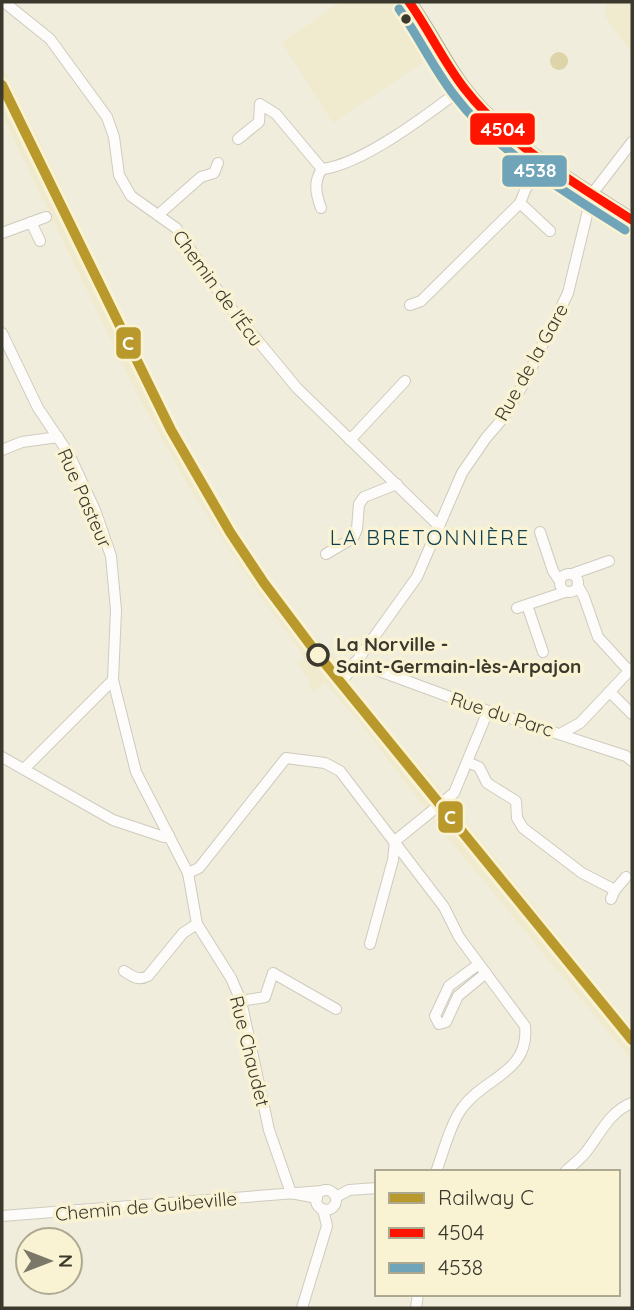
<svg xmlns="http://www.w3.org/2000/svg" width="634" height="1310" viewBox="0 0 634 1310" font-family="Quicksand,sans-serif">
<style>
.built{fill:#f0eace}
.green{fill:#ddd4aa}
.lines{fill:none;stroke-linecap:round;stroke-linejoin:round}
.minor-casing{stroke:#cecbbe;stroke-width:12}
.major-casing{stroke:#aba68d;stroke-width:15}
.minor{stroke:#fdfcfa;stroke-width:10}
.major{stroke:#e7e4d9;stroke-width:12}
.bus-1-casing{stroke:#f9f3d4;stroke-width:14}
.bus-2-casing{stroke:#f9f3d4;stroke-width:14}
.bus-1{stroke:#ff1400;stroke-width:9}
.bus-2{stroke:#70a4b8;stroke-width:9}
.rail-1-casing{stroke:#f9f3d4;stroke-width:16}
.rail-1{stroke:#ba992c;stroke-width:10}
.bus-dot{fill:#3b392d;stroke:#f9f3d4;stroke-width:2.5}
.stop-dot{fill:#f9f3d4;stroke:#3b392d;stroke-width:3.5}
.labels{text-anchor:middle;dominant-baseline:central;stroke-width:7;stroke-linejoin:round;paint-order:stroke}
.street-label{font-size:19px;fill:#3b392d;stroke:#f9f3d4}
.stop-label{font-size:19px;font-weight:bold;fill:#3b392d;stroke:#f9f3d4;text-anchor:start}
.neighbourhood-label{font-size:21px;letter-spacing:2px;fill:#0d3f51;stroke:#f9f3d4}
.line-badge{stroke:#f9f3d4;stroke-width:2.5}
.badge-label{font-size:19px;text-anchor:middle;font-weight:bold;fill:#fff}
</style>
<rect width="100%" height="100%" fill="#f1eddc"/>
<g class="built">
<polygon points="340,2 395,2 430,58 333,123 282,43"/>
<polygon points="606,2 632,2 632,53 605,17"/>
<polygon points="2,66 38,137 170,414 211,488 281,594 313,636 322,643 339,662 343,668 339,672 442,791 439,797 430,806 424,807 361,724 325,683 314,691 308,685 311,682 298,664 304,659 300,651 254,587 192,492 136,392 2,115"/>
<polygon points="453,805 632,1027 632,1061 434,821"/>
</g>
<circle class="green" cx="559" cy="61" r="9"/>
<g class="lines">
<g class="minor-casing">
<g id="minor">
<polyline points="4,2 50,39 107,117 114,137 119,175 131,196 176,228 225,301 297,388 439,526"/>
<polyline points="238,139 259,122 260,104 276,114 322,169"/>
<path d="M322,169c40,-4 109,-57 142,-82"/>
<polyline points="520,203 550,231"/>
<path d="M321,208c-5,-14 -8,-26 1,-39"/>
<polyline points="158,215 201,177 214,173 218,163"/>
<polyline points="31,222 40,241"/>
<polyline points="2,233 46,217"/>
<polyline points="410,305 421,301 520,203 526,188 546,165"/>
<polyline points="2,333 38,408 69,454 95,510 111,556 116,610 113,680 136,772 188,873 197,924 231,978 241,1001 269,1130 291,1193 317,1198"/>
<polyline points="350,440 405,381"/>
<polyline points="2,450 22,442 58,437"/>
<polyline points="540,532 553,571 559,580"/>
<polyline points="326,554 353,538 357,529 359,504 364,497 397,484"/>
<circle cx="569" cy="583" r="9"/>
<polyline points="572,574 609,561"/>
<polyline points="578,586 584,597 598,637 629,671"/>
<polyline points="527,605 543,652"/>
<polyline points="517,608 565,592"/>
<polyline points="355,662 488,711 626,756 632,761"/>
<polyline points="346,676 417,577 462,473 486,438 504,417 525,381 568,293 592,194 632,142"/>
<polyline points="610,692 632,714"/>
<polyline points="560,734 580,723 632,668"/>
<polyline points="2,757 113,820 164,837 169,835"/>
<polyline points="467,762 479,767 487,783 516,801 517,818 523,828 582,873 615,890"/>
<polyline points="24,769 113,680"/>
<polyline points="395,841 454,793 488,711"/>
<path d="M188,873l11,-5 87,-110 39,5 15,8 104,136 15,30 66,89c5,46 -40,51 -62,81 -12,15 -20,46 -27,65"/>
<polyline points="611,899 615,890 626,877"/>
<polyline points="370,944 393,860 395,841"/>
<polyline points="479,964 449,986 435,1016 439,1024 446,1022 458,996 486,973"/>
<path d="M124,971c9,6 15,10 24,5l35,-43 14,-9"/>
<polyline points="241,1001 265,997 273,973 336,1009"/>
<path d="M565,1172c7,-7 15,-12 21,-20 14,-18 24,-41 46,-49"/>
<circle cx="326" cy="1200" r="10"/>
<polyline points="336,1197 349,1190 377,1188"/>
<polyline points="2,1216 322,1191"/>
<polyline points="302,1308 327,1226 323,1209"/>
<polyline points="416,1308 418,1294"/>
</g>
</g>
<g class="major-casing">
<path id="major" d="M409,2c20,27 35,59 55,86 46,60 106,91 168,132"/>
</g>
<use href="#minor" class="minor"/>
<use href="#major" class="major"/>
<g class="bus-1-casing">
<path id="bus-1" d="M409,2c20,28 34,59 55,86 44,57 108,93 168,132"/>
</g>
<g class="bus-2-casing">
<path id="bus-2" d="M399,9c20,28 34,59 55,86 45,59 110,96 171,135"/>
</g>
<use href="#bus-1" class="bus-1"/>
<use href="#bus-2" class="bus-2"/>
<g class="rail-1-casing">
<polyline id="rail-1" points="2,85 171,430 230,532 264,583 315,651 632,1040"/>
</g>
<use href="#rail-1" class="rail-1"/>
</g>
<circle class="bus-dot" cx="406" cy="19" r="6"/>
<circle class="stop-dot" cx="318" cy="655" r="10"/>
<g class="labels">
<g class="street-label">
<text transform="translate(218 288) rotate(54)">Chemin de l'Écu</text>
<text transform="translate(531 362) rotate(-61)">Rue de la Gare</text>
<text transform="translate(85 498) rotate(66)">Rue Pasteur</text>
<text transform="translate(502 714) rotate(18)">Rue du Parc</text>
<text transform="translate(250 1051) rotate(76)">Rue Chaudet</text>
<text transform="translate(146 1206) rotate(-5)">Chemin de Guibeville</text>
</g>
<g class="stop-label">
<text x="336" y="644">La Norville -<tspan x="336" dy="22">Saint-Germain-lès-Arpajon</tspan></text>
</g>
<g class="neighbourhood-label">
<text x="430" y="537">LA BRETONNIÈRE</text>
</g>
</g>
<g class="line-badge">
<rect x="469" y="112" width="67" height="34" rx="7" fill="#ff1400"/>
<rect x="501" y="154" width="67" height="34" rx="7" fill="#70a4b8"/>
<rect x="115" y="326" width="27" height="34" rx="7" fill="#ba992c"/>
<rect x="437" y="800" width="27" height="34" rx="7" fill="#ba992c"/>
</g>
<g class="badge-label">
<text x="503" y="136">4504</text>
<text x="535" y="177">4538</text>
<text x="128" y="350">C</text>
<text x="450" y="824">C</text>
</g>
<rect width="634" height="1310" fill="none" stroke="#3b392d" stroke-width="7"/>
<rect x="375" y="1170" width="245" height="126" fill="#f9f3d4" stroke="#ada991" stroke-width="2"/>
<rect x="389" y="1193" width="35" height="10" fill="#ba992c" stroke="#ada991" stroke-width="2"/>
<text x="438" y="1205" font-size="21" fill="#3b392d">Railway C</text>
<rect x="389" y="1228" width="35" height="10" fill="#ff1400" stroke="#ada991" stroke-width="2"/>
<text x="438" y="1240" font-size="21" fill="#3b392d">4504</text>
<rect x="389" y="1263" width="35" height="10" fill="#70a4b8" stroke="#ada991" stroke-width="2"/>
<text x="438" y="1275" font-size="21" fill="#3b392d">4538</text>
<g transform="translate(49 1261) rotate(90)"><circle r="33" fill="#f9f3d4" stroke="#ada991" stroke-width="2"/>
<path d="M0-5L12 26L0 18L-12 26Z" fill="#7b786a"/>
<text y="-10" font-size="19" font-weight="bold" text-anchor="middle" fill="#3b392d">N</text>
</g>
</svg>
